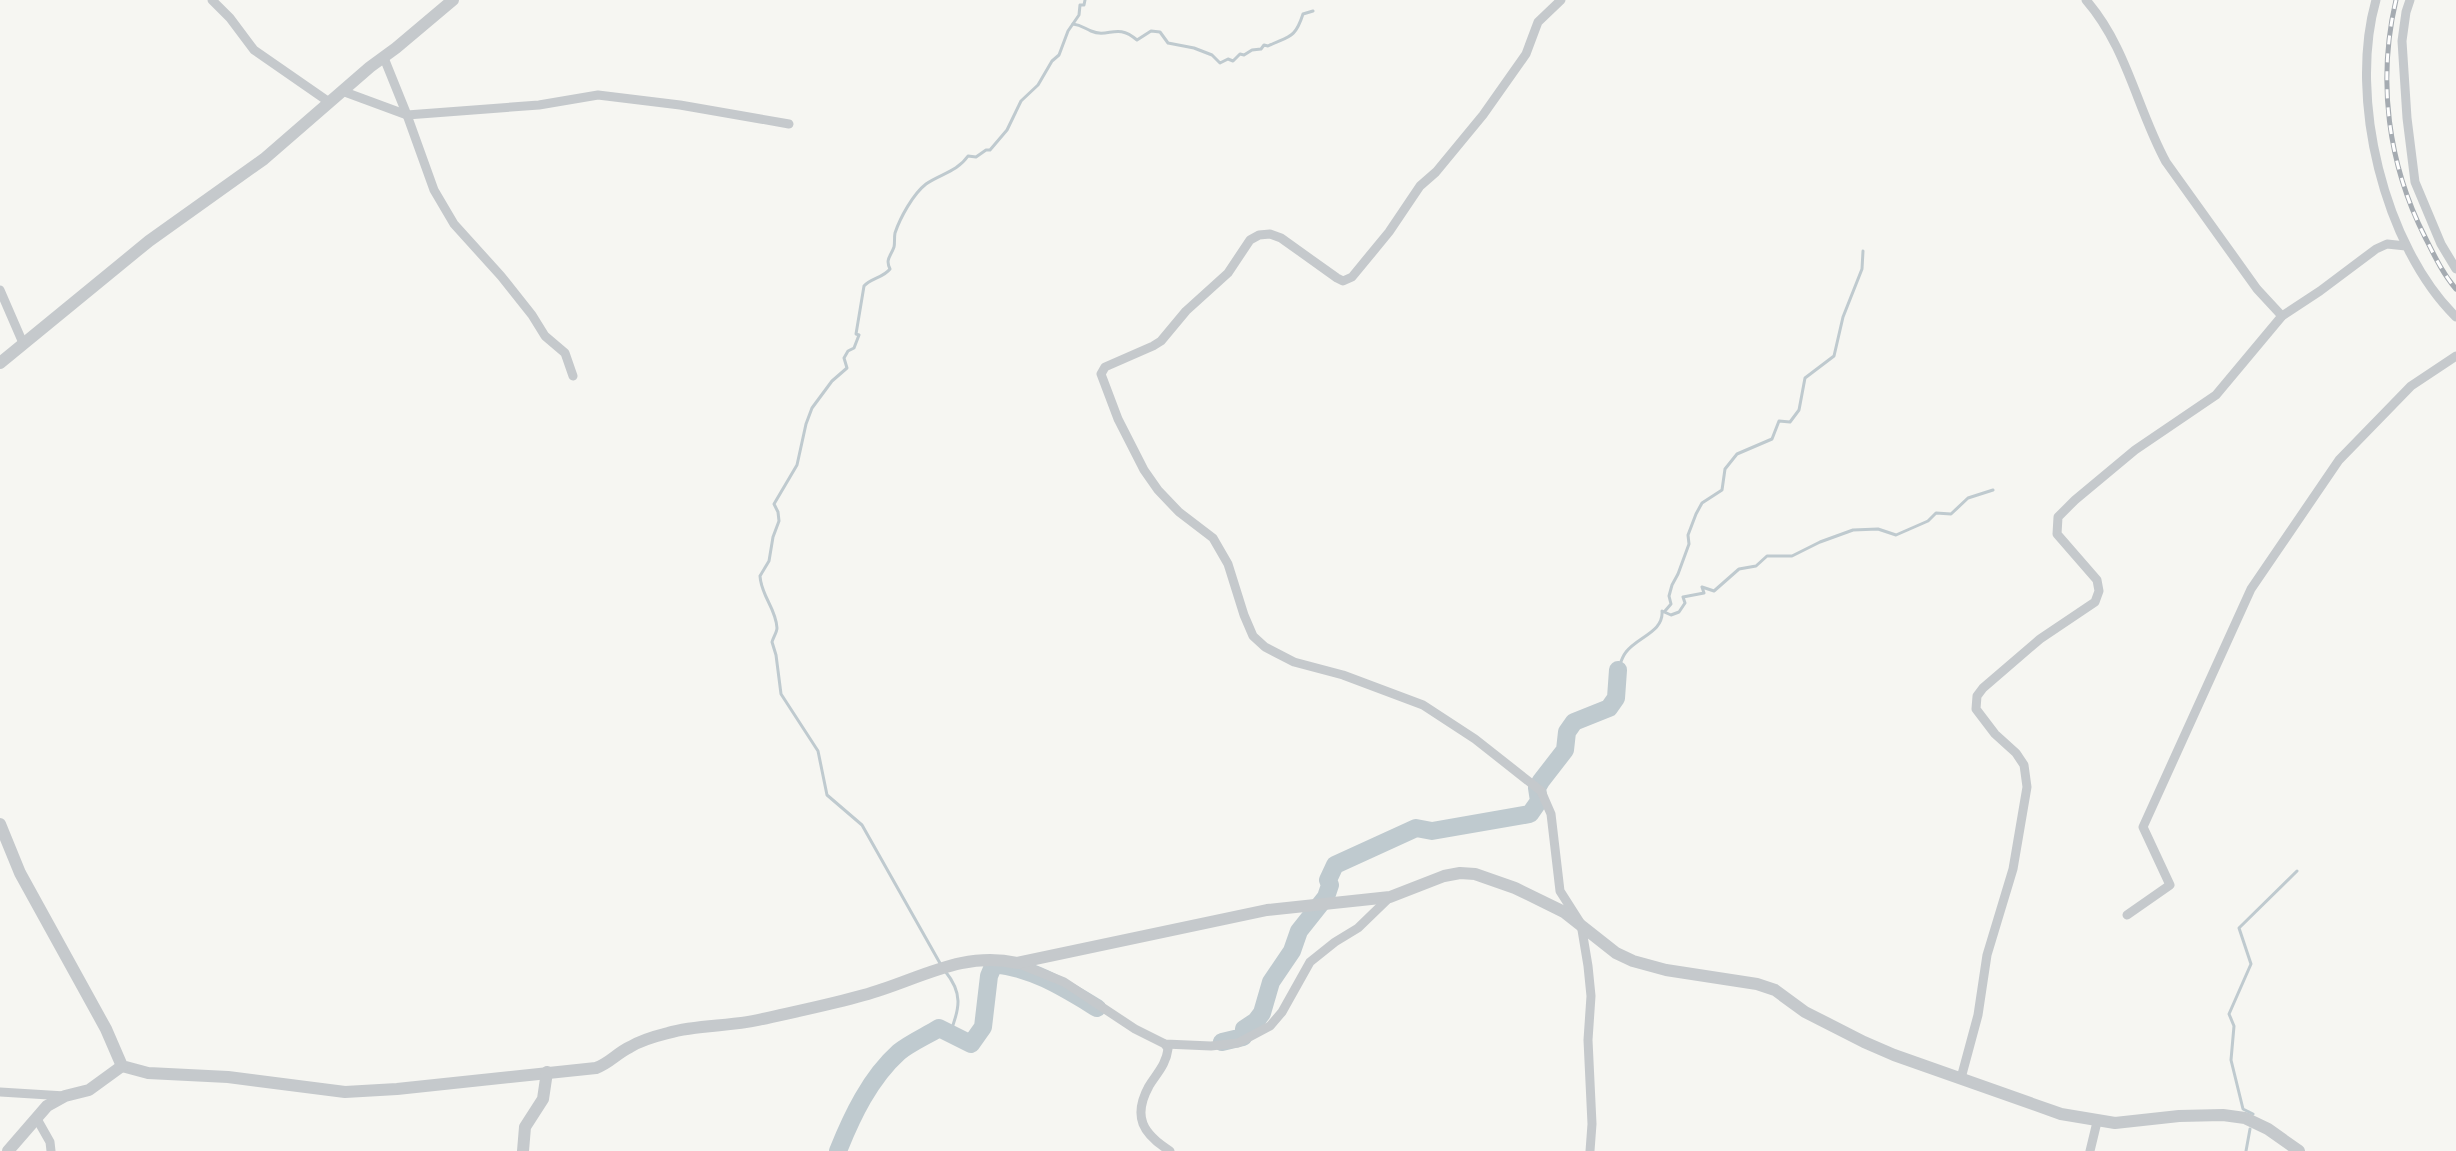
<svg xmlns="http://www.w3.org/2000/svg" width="2456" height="1151" viewBox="0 0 2456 1151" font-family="Quicksand,sans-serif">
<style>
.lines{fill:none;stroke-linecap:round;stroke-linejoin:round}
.stream{stroke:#bfcacf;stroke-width:3}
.river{stroke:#bfcacf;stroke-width:18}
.minor{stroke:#c5c9cc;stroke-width:9}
.tertiary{stroke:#c5c9cc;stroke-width:12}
.rail-casing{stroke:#a5abb1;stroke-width:5}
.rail{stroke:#fff;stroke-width:3;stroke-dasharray:9;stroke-linecap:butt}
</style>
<rect width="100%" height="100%" fill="#f6f6f2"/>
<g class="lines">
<g class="stream">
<path d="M1073,24c8,1 11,4 18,7 18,8 25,-9 46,9l14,-9 9,1 8,11 26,5 18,7 8,8 8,-4 5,2 7,-7 4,1 8,-5 9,-1 3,-4 4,1c21,-10 27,-7 35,-32l10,-3"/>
<polyline points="1665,611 1671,604 1669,596 1672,585 1678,574 1689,544 1688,535 1696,514 1702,503 1722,490 1725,469 1737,454 1772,439 1779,421 1790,422 1799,410 1805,378 1834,356 1843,317 1862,269 1863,251"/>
<path d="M1618,670c2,-6 4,-13 8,-18 11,-15 38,-20 36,-41l9,4 8,-3 6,-9 -2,-6 21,-4 -2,-6 12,4 25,-22 17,-3 11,-10h25l28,-14 33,-12 25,-1 18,6 32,-14 8,-8 15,1 17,-16 25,-8"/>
<path d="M941,965l-79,-140 -35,-30 -9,-44 -37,-57 -5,-39 -4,-13c1,-4 5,-10 5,-14 -1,-20 -16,-32 -17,-52l9,-15 4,-24 6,-16 -1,-9 -4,-8 23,-39 9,-41 6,-16 20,-27 15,-13 -3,-10 4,-7 6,-3 5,-13 -3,-1 8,-48c7,-8 19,-8 26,-17 -5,-10 1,-13 4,-22 1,-4 0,-9 1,-14 5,-15 18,-39 31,-49 14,-10 31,-12 42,-28l8,1 10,-7h4l17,-20 14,-29 17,-16 14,-24 7,-6 9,-24 11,-16 1,-10h4l1,-5"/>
<path d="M945,971c18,22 15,37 5,62"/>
<polyline points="2253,1114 2243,1109 2231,1060 2234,1026 2229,1014 2251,964 2239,928 2297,871"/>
<polyline points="2246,1151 2250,1129"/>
</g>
<g class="river">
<polyline points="1222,1042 1243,1037 1244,1029 1256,1021 1262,1013 1271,982 1292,951 1299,931 1326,897 1330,885 1328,880 1335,865 1416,828 1432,831 1530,814 1539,801 1537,788 1541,781 1565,750 1567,732 1574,722 1609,708 1616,698 1618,670"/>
<path d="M838,1151c14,-35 32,-73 61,-99 11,-9 27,-16 40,-24l32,16 12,-17 6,-51 5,-12c39,4 70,24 103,44"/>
</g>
<g class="minor">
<polyline points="212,0 230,18 254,50 329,102"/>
<polyline points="1561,0 1538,22 1526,54 1483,115 1436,172 1420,186 1389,232 1352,277 1343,281 1337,278 1281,238 1270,234 1259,235 1250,240 1228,273 1186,311 1161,341 1153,346 1105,367 1101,374 1118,419 1144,470 1158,490 1179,512 1213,538 1228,564 1244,615 1253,636 1265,647 1294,662 1343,675 1423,705 1475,739 1541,791 1551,814 1560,891 1581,924 1588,966 1591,996 1588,1040 1592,1124 1590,1151"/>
<path d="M2086,0c41,47 51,109 80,162l91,127 25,27"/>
<path d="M2376,0c-28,97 8,246 80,317"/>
<polyline points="2410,0 2406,12 2402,41 2407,118 2415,182 2441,244 2456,269"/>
<polyline points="384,58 407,115 434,190 454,224 501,276 532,315 545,336 565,353 573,376"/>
<polyline points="342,91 407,115 539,105 598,95 680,105 789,124"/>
<polyline points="0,290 23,343"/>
<polyline points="2127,915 2170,885 2143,827 2251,589 2339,460 2411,386 2456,356"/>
<polyline points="1017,963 1064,982 1135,1029 1165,1044 1211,1046 1238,1043 1270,1026 1282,1012 1310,962 1335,942 1358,928 1390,897"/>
<path d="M1165,1044l3,5c-2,16 -11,24 -19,37 -17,31 -6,48 21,65"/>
<polyline points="1961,1078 1978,1015 1987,955 2013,869 2027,787 2024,765 2016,753 1995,734 1976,709 1977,696 1983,688 2040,639 2095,602 2099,591 2097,580 2057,534 2058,517 2075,500 2135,450 2216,395 2282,316 2320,291 2376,249 2387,244 2406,246"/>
<polyline points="0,1092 65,1096"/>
<polyline points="37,1119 50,1142 51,1151"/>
<polyline points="2090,1151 2097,1122"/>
</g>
<g class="tertiary">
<polyline points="0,363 149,241 264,159 370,67 396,48 453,0"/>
<path d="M0,824l20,49 86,156 16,37 26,7 80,4 117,15 52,-3 199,-21c14,-5 21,-15 34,-21 11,-7 26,-11 38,-14 30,-9 60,-6 90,-13 35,-8 71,-15 106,-25 52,-14 98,-45 153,-32l250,-53 123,-13 54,-21 16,-3 15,1 40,14 49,24 52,41 17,8 33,9 91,14 18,6 30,22 59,30 30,13 167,59 54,9 64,-7 44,-1 22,3 23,11 31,22"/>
<polyline points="8,1151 47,1106 65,1096 89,1090 122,1066"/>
<polyline points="523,1151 525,1127 543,1099 547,1072"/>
</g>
<g class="rail-casing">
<path id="rail" d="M2396,0c-19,81 -8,164 29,237 9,18 18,37 31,52"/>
</g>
<use href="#rail" class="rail"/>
</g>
</svg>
